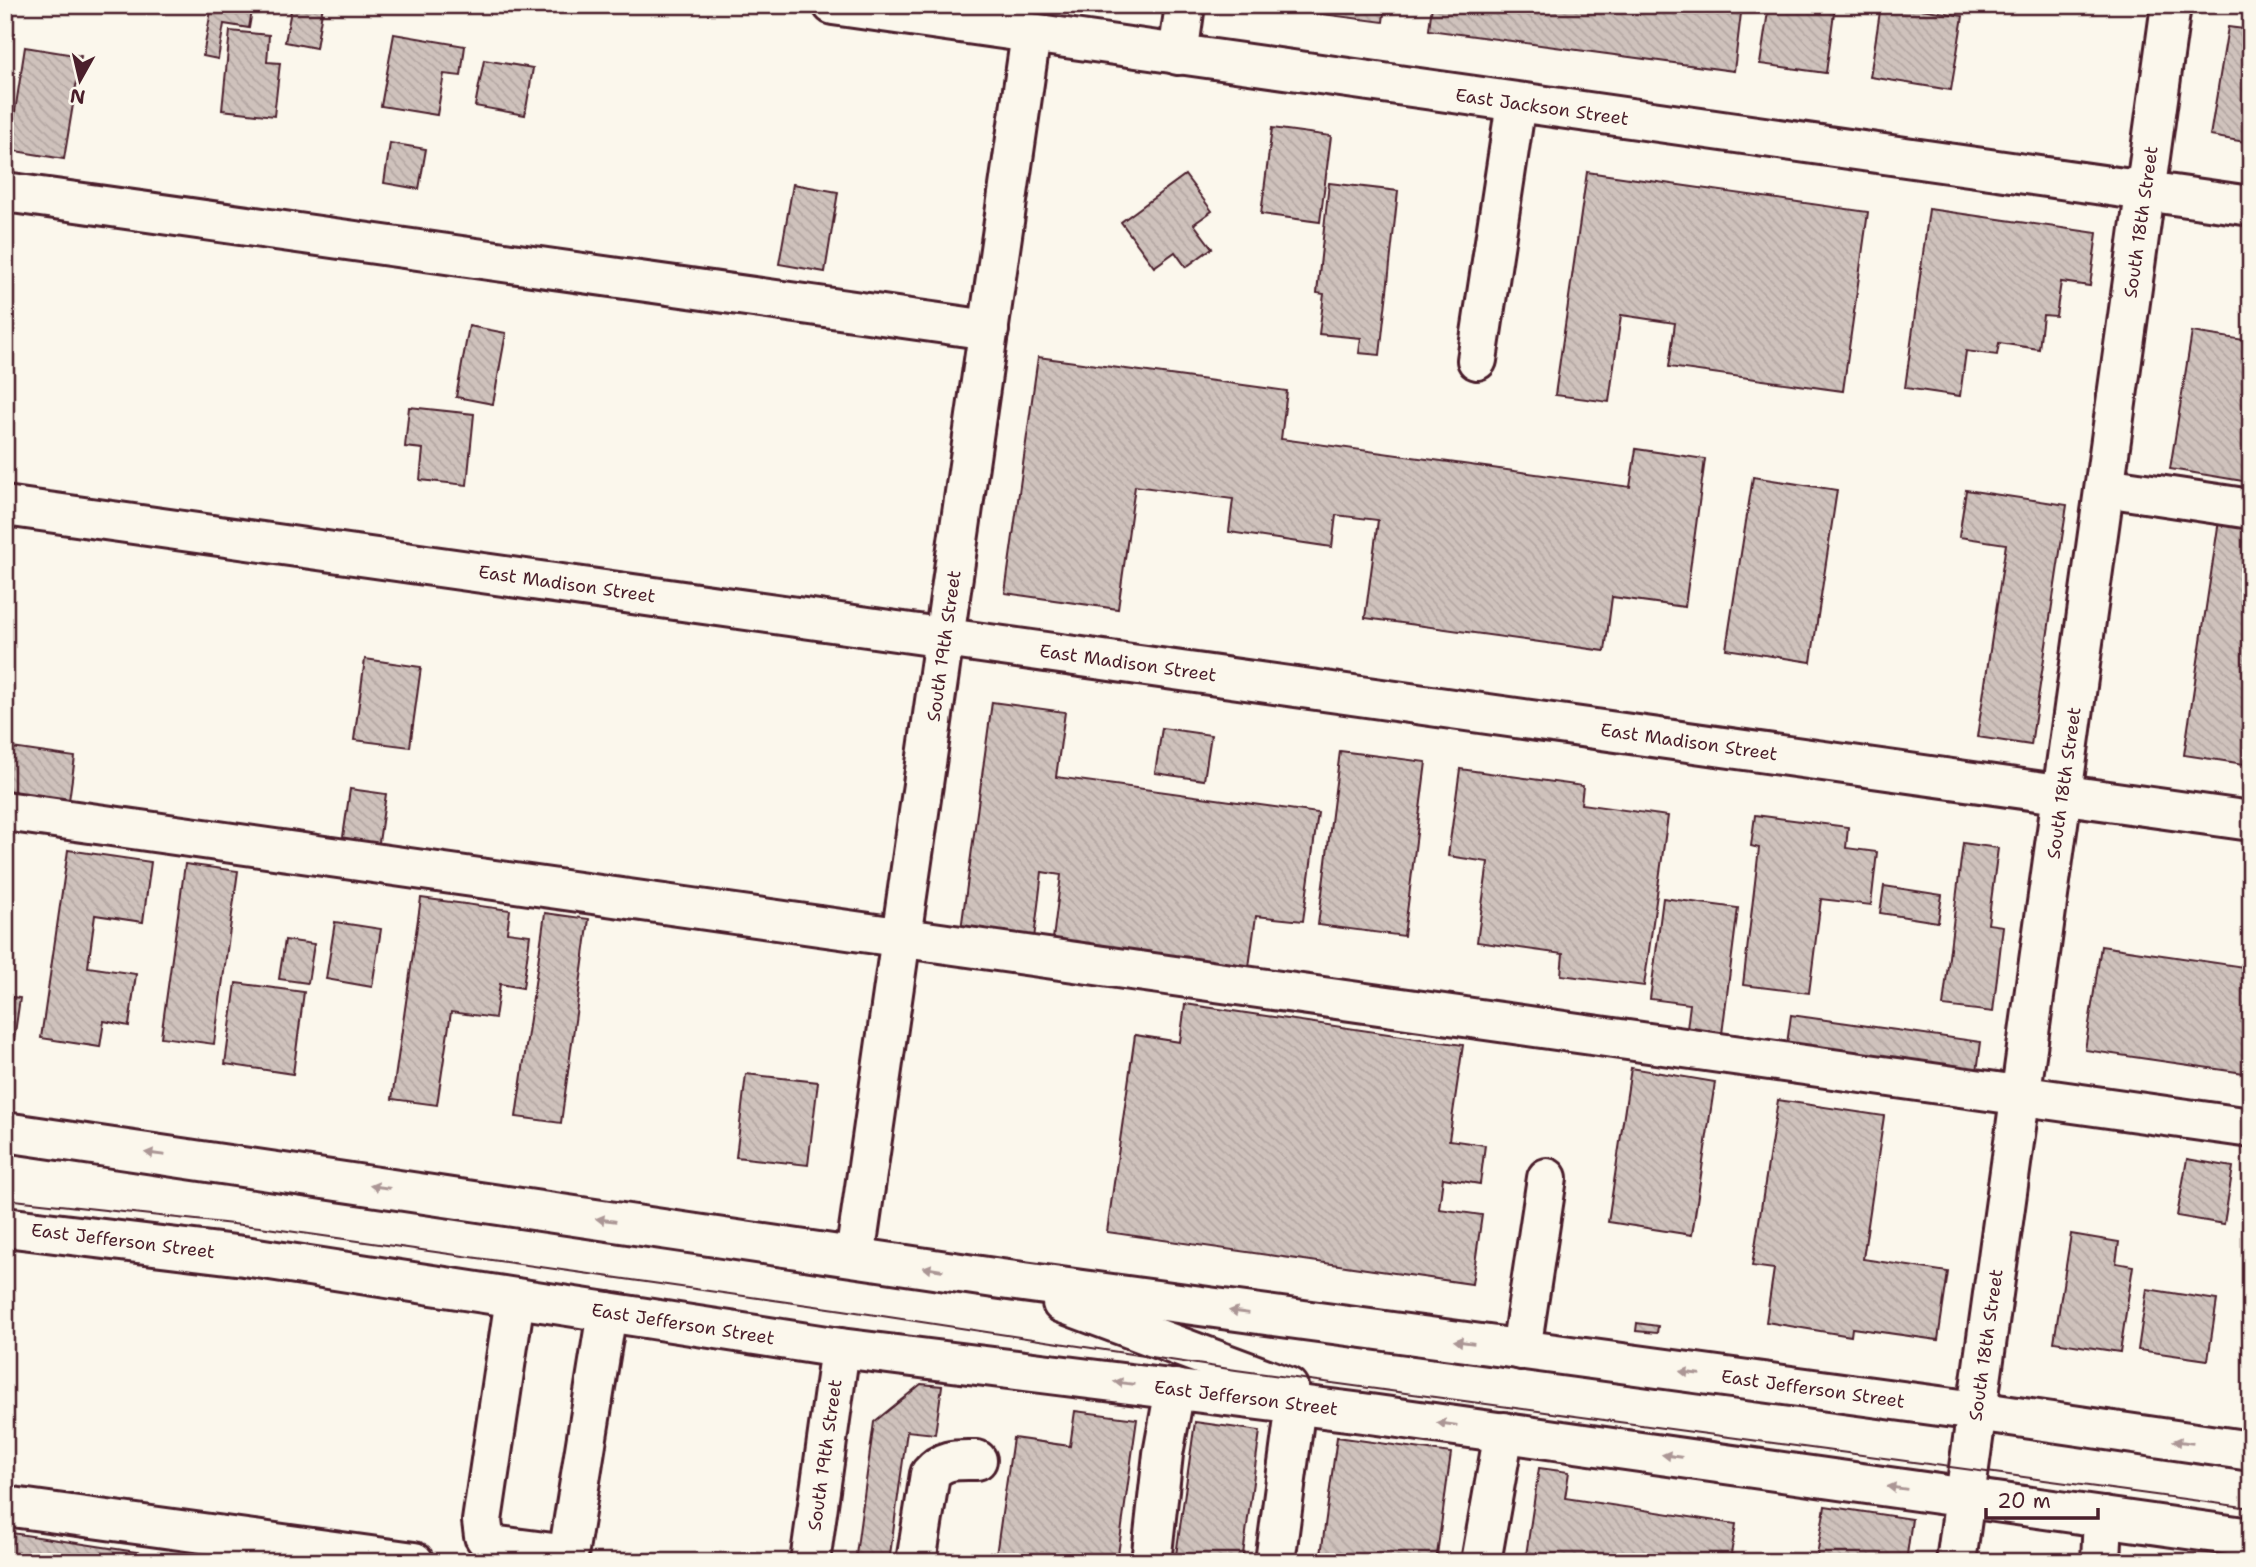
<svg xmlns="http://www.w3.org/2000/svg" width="2256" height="1567" viewBox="0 0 2256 1567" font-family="'Shantell Sans',sans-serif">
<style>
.building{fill:url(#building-back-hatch);stroke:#4a1f2b;stroke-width:2}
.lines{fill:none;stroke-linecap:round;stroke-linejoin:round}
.minor-casing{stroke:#4a1f2b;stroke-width:44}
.major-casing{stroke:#4a1f2b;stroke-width:44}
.minor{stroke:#fbf7ec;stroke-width:38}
.major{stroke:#fbf7ec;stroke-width:38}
.tram{stroke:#4a1f2b;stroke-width:2}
.oneway{fill:#ab9695}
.labels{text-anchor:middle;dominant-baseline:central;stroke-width:5;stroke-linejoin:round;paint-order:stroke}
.street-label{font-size:18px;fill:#4a1f2b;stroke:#fbf7ec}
</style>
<defs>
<pattern id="building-back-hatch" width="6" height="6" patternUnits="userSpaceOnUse" patternTransform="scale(1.75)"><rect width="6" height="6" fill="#cfc2bc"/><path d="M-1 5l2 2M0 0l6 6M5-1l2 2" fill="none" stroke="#b3a6a2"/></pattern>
</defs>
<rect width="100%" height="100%" fill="#fbf7ec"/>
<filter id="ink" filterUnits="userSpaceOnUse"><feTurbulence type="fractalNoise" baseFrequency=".0143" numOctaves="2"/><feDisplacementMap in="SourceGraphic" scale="14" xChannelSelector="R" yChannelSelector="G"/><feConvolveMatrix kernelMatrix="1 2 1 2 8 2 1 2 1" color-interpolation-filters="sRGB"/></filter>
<g filter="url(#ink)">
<g class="building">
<polygon points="212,5 253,5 249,28 224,24 218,59 203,56"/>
<polygon points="292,5 323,5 316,48 285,42"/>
<polygon points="1300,5 1385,5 1383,22 1299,11"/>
<polygon points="1432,5 1742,5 1734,71 1429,30"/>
<polygon points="1769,5 1835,5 1826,73 1760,64"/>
<polygon points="1881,5 1898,5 1963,16 1951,90 1870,77"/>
<polygon points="2228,27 2251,30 2251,143 2210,136"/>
<polygon points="230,31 269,35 267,62 280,63 274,116 222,110"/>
<polygon points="394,34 465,46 461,76 444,74 437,115 381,106"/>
<polygon points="25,47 81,56 64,159 9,150"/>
<polygon points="484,60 533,68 525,115 475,106"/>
<polygon points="1272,128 1331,136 1320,222 1261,214"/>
<polygon points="390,143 426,149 419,189 384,183"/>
<polygon points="1587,172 1868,212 1843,391 1669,367 1675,323 1621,315 1609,402 1555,395"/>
<polygon points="1185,175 1212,211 1194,224 1212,248 1186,267 1175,252 1154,267 1121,222"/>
<polygon points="1329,183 1398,191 1380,355 1359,353 1361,338 1319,334 1324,294 1317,293"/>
<polygon points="793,184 838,192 825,272 779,264"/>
<polygon points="1929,209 2097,233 2090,286 2061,282 2056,316 2043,315 2039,349 1999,343 1997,355 1966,351 1960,396 1905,388"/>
<polygon points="469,326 506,333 493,404 456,397"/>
<polygon points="2192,332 2251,341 2249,482 2170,469"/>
<polygon points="1038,357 1287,391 1281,439 1630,487 1636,449 1705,459 1685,607 1612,597 1605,651 1365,618 1378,520 1336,515 1332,547 1229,532 1233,499 1135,486 1118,609 1005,593"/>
<polygon points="409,407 474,414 467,485 420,480 423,449 405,447"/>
<polygon points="1753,477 1837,490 1811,662 1726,649"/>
<polygon points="1966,490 2067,505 2031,745 1977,737 2006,544 1959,537"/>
<polygon points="2219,520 2251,525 2251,765 2184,755"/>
<polygon points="365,659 421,667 410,747 354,740"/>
<polygon points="992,702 1065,712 1056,777 1318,813 1303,921 1256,916 1248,974 1052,947 1061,875 1042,872 1033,947 960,937"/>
<polygon points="1162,728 1211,735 1204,780 1155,773"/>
<polygon points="5,747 75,757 68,808 5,799"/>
<polygon points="1340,751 1426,762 1404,936 1318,925"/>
<polygon points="1460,769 1583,786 1581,804 1668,816 1644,986 1561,975 1563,954 1477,942 1488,862 1448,856"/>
<polygon points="350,789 386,794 378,849 342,844"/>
<polygon points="1755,815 1848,827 1846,848 1877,852 1871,905 1821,899 1809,993 1743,985 1759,848 1751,846"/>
<polygon points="1963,843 1998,848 1988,924 2003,926 1993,1012 1943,1006"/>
<polygon points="68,850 151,862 143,922 95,915 88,967 136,974 129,1026 104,1021 100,1047 41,1038"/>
<polygon points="185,864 238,871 214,1044 161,1037"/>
<polygon points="1884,886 1942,895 1938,922 1880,913"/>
<polygon points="421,898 510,910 507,932 530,935 523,988 500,984 495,1018 451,1012 437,1105 392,1099"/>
<polygon points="1663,898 1738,908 1721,1042 1686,1037 1690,1004 1650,999"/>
<polygon points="545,913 589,919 561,1123 516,1117"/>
<polygon points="335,922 381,929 372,987 326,979"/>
<polygon points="285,940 314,944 308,983 279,979"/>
<polygon points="2101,946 2251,968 2251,1074 2085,1050"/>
<polygon points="236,983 304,992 293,1074 225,1064"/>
<polygon points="5,996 20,998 14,1040 5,1039"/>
<polygon points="1185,1004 1463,1045 1449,1140 1485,1145 1480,1184 1443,1178 1439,1209 1482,1215 1472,1284 1107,1232 1135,1035 1180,1042"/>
<polygon points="1791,1015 1981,1042 1976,1079 1786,1051"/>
<polygon points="1631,1068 1715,1082 1692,1235 1608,1222"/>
<polygon points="746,1074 818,1082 808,1165 736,1157"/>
<polygon points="1778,1100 1884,1116 1863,1259 1948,1272 1938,1340 1852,1328 1851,1336 1766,1322 1774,1269 1752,1266"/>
<polygon points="2187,1159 2233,1167 2224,1224 2177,1216"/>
<polygon points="2071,1234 2119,1242 2116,1263 2133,1266 2120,1352 2054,1342"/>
<polygon points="2147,1289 2217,1300 2208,1360 2138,1350"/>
<polygon points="1637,1323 1658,1326 1657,1333 1636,1331"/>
<polygon points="921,1384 942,1386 935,1434 907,1431 889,1562 855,1562 874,1422"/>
<polygon points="1075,1411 1137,1419 1117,1562 995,1562 1013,1438 1070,1446"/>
<polygon points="1195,1422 1260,1431 1242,1562 1175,1562"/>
<polygon points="1337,1437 1451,1453 1436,1562 1320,1562"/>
<polygon points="1539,1468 1569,1472 1565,1498 1736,1524 1731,1554 1782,1562 1525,1562"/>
<polygon points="1825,1506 1912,1519 1906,1562 1816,1562"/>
<polygon points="5,1532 202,1562 5,1562"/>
</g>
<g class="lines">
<g class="minor-casing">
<g id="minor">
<polyline points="833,5 2251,206"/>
<polyline points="1178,55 1185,5"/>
<polyline points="5,192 989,330"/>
<polyline points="1477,360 1516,103"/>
<polyline points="2105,487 2251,509"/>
<polyline points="5,506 2251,821"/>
<polyline points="5,811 2251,1128"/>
<polyline points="855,1257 1031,34"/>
<polyline points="515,1298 482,1521 484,1536 491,1545 568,1555"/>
<polyline points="1521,1350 1547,1178"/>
<polyline points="5,1506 414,1562"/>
<polyline points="567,1562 607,1312"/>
<polyline points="810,1562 840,1348"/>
<path d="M916,1562l14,-88c13,-16 27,-14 47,-14"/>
<polyline points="1151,1562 1163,1454 1175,1389"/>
<polyline points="1275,1562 1296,1404"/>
<polyline points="1481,1562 1504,1432"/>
<polyline points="1956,1562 2171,5"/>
<polyline points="2101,1562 2103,1517"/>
</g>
</g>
<g class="major-casing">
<g id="major">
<polyline points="5,1132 1001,1279 1976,1411 2251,1451"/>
<polyline points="5,1227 244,1256 840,1348 1363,1413 2251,1538"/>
<polyline points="1062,1303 1288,1387"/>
</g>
</g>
<use href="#minor" class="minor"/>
<use href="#major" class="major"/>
<polyline class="tram" points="5,1199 260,1227 843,1310 1236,1370 2251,1508"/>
</g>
<defs><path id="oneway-solid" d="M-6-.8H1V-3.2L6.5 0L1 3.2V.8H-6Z" transform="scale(1.75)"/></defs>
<g class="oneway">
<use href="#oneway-solid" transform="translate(155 1154) rotate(-172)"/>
<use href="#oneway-solid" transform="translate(380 1187) rotate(-172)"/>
<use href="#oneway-solid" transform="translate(606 1220) rotate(-172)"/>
<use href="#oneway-solid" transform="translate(933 1269) rotate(-171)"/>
<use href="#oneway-solid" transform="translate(1239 1312) rotate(-172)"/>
<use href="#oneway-solid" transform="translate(1464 1342) rotate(-172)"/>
<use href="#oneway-solid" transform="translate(1690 1373) rotate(-172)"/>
<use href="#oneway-solid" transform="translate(1124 1383) rotate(-173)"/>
<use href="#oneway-solid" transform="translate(1447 1424) rotate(-172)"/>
<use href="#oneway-solid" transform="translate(2183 1442) rotate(-172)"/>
<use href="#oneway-solid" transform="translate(1672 1456) rotate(-172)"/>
<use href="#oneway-solid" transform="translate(1897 1488) rotate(-172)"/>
</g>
</g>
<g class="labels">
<g class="street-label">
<text transform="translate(1542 107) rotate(8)">East Jackson Street</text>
<text transform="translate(2141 222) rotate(-82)">South 18th Street</text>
<text transform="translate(567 584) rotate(8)">East Madison Street</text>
<text transform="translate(944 646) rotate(-82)">South 19th Street</text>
<text transform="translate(1128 663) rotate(8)">East Madison Street</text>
<text transform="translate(1689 742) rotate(8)">East Madison Street</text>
<text transform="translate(2064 783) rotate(-82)">South 18th Street</text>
<text transform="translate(123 1241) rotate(7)">East Jefferson Street</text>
<text transform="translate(683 1324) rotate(9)">East Jefferson Street</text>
<text transform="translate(1986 1345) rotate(-82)">South 18th Street</text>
<text transform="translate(1813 1389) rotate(8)">East Jefferson Street</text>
<text transform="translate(1246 1398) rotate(7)">East Jefferson Street</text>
<text transform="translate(825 1455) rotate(-82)">South 19th Street</text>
</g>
</g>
<rect width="2256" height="1567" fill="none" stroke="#fbf7ec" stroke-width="28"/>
<rect x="14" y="14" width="2228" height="1539" fill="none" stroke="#4a1f2b" stroke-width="2.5" filter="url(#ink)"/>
<g transform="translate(80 80) rotate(188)" stroke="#fbf7ec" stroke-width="5" paint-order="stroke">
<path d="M0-5L12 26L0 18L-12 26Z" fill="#4a1f2b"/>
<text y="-10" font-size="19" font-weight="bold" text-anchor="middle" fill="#4a1f2b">N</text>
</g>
<path d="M1986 1508v10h112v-10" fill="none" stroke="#4a1f2b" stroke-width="3.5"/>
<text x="1997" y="1508" font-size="21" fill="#4a1f2b" stroke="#fbf7ec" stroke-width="5" paint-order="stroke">20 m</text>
</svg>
